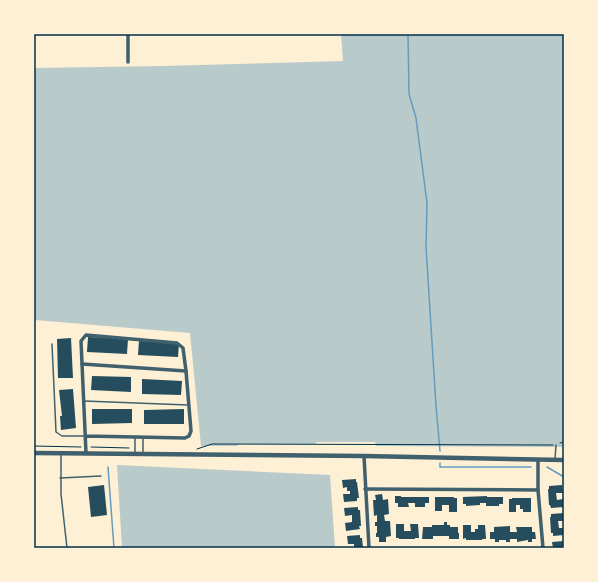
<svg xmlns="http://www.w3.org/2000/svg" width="598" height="582" viewBox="0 0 598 582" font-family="Lora,serif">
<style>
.green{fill:#b9caca}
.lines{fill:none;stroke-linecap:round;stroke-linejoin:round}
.stream{stroke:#669bbc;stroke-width:1.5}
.building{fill:#264d5e}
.path{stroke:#003049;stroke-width:1}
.service{stroke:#3f606c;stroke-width:1.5}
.minor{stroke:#3f606c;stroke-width:3.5}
.tertiary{stroke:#3f606c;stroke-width:4.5}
.neatline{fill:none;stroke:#003049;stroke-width:1.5}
</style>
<rect width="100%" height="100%" fill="#fdf0d5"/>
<g class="green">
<polygon points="341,34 564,34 564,447 376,446 375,442 317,442 315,444 239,444 237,446 201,446 190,333 35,320 34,309 34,68 165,66 343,61"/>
<polygon points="117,465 330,475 335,548 122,548"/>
</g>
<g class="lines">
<g class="stream">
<polyline points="408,34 409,94 416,118 427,203 426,247 436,406 440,451"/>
<polyline points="440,463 440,467 531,467"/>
<polyline points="108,467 114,548"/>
<polyline points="547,467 564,477"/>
</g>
</g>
<g class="building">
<polygon points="88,337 128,339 127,354 87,352"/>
<polygon points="71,338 73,378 58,378 57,339"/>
<polygon points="139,341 179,343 178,357 138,355"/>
<polygon points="92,376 131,377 131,392 91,390"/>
<polygon points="142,379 182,381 181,395 142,394"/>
<polygon points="73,389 76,428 61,430 60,416 62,416 59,390"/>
<polygon points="92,409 132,409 132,423 92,424"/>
<polygon points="184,409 184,424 144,424 144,410"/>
<polygon points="356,479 356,482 357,482 359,498 357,498 357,501 344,502 343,494 350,494 350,491 347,491 347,487 343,488 342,480"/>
<polygon points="104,485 107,515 91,517 88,487"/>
<polygon points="562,485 563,493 556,493 557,500 563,499 564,507 551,508 550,505 549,505 548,489 549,489 549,486"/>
<polygon points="382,494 383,500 388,499 389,514 384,515 385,521 390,521 391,536 386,537 386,542 379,542 379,537 376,537 376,533 377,533 377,526 375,526 375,522 377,522 377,515 374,516 373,500 376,500 375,495"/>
<polygon points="395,496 401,496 401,497 429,497 429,503 425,503 425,507 415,507 415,503 408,503 409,507 398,507 398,503 395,503"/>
<polygon points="487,496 487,497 503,497 503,504 499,504 499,506 486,506 486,503 480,503 480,505 466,506 466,504 463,504 463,497"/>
<polygon points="435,497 454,497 454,498 457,498 457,512 449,512 449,505 442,505 442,511 435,511"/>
<polygon points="512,498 531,498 531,512 523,512 523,509 520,509 520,505 516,505 516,512 509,512 509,499 512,499"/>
<polygon points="358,507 358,510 360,510 361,526 359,526 360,529 346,531 345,523 352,522 352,515 345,516 344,508"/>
<polygon points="564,513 564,521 558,521 559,528 564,528 564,535 553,536 553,533 551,533 550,517 551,517 551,514"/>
<polygon points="444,522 447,522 447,525 450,525 450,527 458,527 458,533 459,533 459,539 449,539 449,536 433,536 433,539 422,539 423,527 432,527 432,525 444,525"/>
<polygon points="396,524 404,524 404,531 411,531 410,524 418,524 419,538 415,538 415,539 399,539 399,538 396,538"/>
<polygon points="463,525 471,525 471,532 475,532 475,529 478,529 478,525 485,525 486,539 482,539 482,540 466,540 466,538 463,539"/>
<polygon points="510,526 510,532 517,532 516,527 532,527 532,532 535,532 536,539 532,539 532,542 528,542 528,540 517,542 517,539 510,539 510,542 506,542 506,540 499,540 499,542 495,542 495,539 490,539 490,532 494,532 494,527"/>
<polygon points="360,535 360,538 362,538 363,548 354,548 354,544 348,544 347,536"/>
<polygon points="564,541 564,548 553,548 552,542"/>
</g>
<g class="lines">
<g class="path">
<polyline points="560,443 564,442"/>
<polyline points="34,446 81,447"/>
<polyline points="91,447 129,448"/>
<polyline points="197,449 212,444 553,445"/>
</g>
<g class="service">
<polyline points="52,344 56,432 62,436 84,436"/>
<polyline points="84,401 188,405"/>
<polyline points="135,454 135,438"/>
<polyline points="143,454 143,438"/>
<polyline points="61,455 61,494 67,548"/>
<polyline points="555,459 556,445"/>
<polyline points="60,478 101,476"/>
</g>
<g class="minor">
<polyline points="128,34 128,62"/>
<polyline points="82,364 186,371"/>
<polyline points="86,436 185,438 189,436 191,431 186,371 183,348 177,343 86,335 81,341 86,453"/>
<polyline points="364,456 369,548"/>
<polyline points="538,460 538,490 543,548"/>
<polyline points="365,489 538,490"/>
</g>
<polyline class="tertiary" points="34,453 364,456 564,460"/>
</g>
<rect width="598" height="582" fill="none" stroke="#fdf0d5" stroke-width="70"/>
<rect x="35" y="35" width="528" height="512" class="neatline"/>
</svg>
